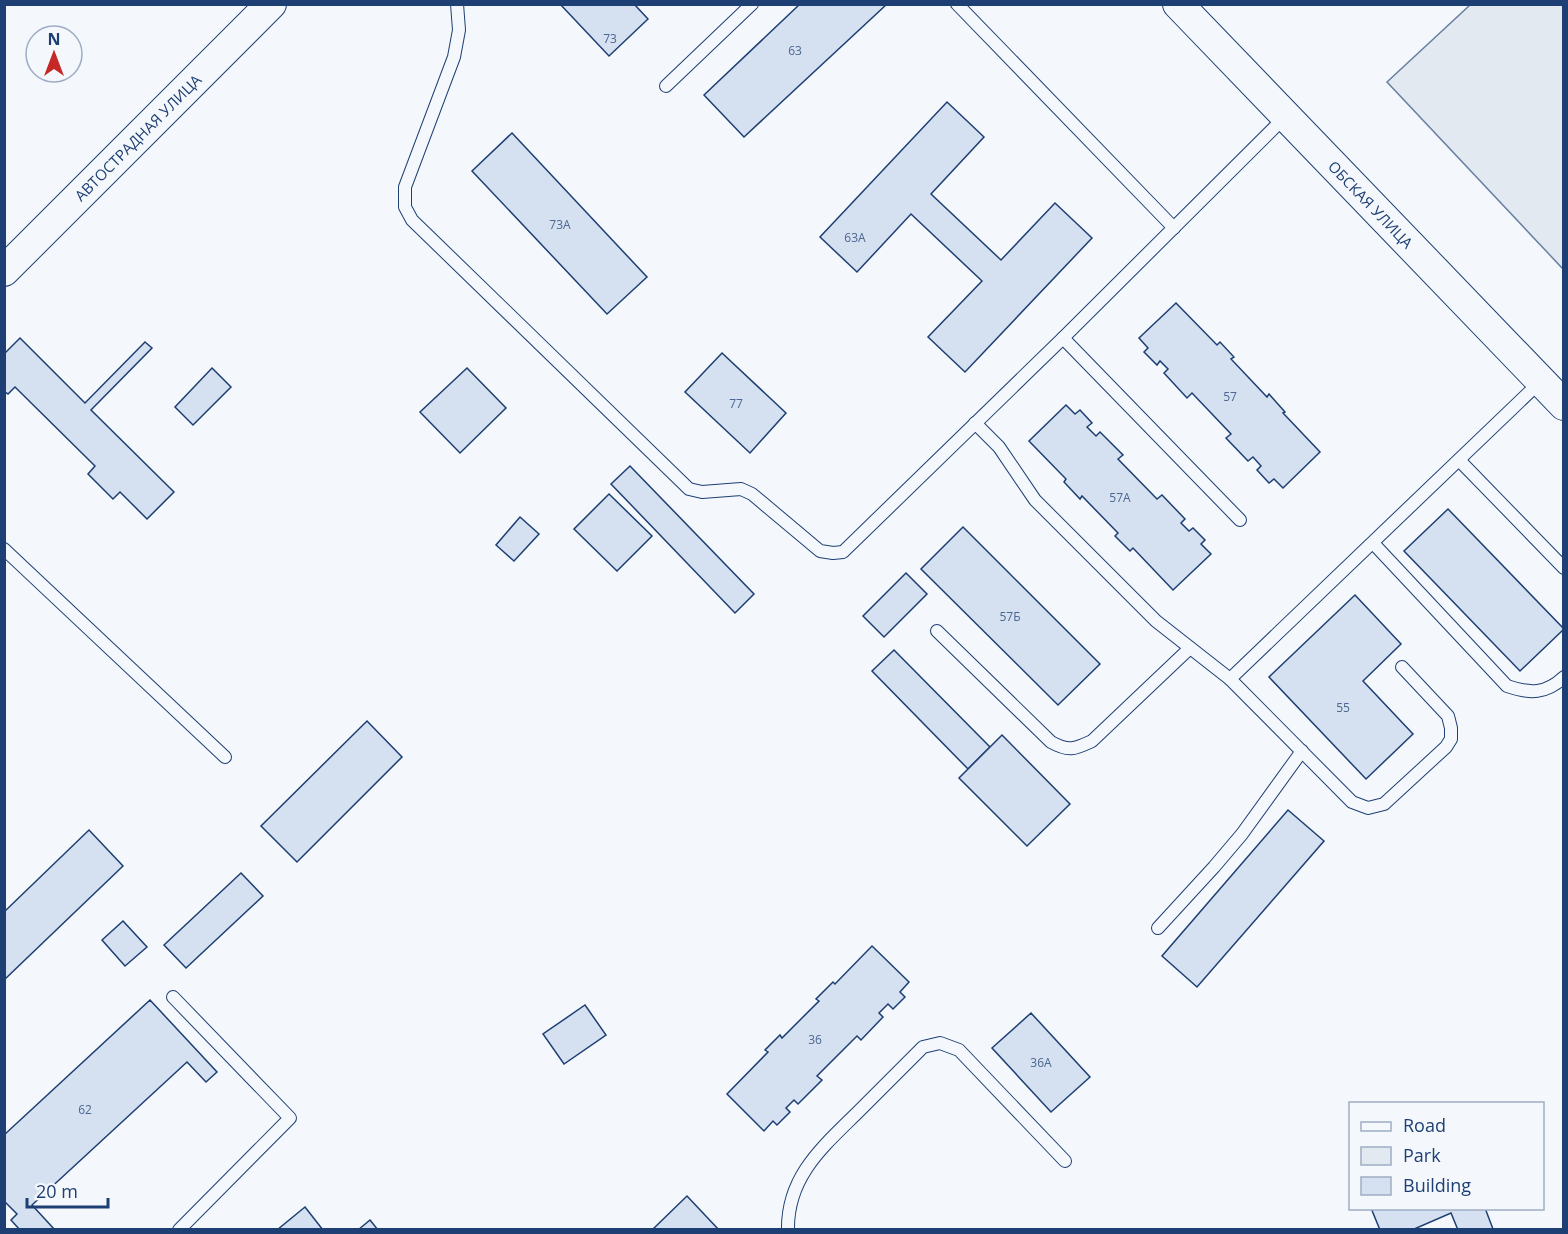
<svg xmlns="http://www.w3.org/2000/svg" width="1568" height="1234" viewBox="0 0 1568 1234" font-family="'Open Sans',sans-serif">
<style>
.green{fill:#e3e9f0;stroke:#687fa3;stroke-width:1.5}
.building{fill:#d5e0f0;stroke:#1d3f73;stroke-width:1.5}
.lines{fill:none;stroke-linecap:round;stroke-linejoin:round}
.service-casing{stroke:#1d3f73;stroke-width:14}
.tertiary-casing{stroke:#1d3f73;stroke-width:32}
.service{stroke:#f4f7fb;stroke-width:12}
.tertiary{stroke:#f4f7fb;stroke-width:30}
.labels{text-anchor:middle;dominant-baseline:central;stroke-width:4.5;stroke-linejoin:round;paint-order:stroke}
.number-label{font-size:12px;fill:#4b6792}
.street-label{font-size:15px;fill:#1d3f73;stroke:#f4f7fb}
</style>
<rect width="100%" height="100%" fill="#f4f7fb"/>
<polygon class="green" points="1470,5 1563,5 1563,269 1387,82"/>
<g class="building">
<polygon points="560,4 634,4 648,19 609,56"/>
<polygon points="800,4 887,4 744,137 704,95"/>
<polygon points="947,102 984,137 931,194 1001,260 1055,203 1092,238 965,372 928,337 982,281 911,214 857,272 820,237"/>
<polygon points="512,133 647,277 607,314 472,171"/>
<polygon points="1176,303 1217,345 1220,342 1234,357 1231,359 1267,397 1269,394 1285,412 1283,413 1320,452 1283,488 1274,479 1269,483 1257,470 1261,466 1253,457 1248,461 1226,438 1231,434 1192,393 1187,398 1164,373 1168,369 1160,361 1157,365 1144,352 1148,348 1139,338"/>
<polygon points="20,338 85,403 145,342 152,348 91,410 174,492 147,519 120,492 113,499 88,474 95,466 15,387 8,394 4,391 4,354"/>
<polygon points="722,353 786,413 750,453 685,392"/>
<polygon points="212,368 231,387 193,425 175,407"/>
<polygon points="467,368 506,408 460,453 420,412"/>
<polygon points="1066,405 1075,414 1080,410 1092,423 1087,427 1096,436 1100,432 1123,455 1118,459 1157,499 1162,495 1185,519 1181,523 1189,531 1193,528 1205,540 1201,544 1211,554 1173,590 1133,548 1130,551 1115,536 1118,533 1082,496 1080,499 1064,482 1066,479 1029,441"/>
<polygon points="630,466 754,594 735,613 611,484"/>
<polygon points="609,494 652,536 617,571 574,529"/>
<polygon points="1448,509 1564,629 1520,671 1404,551"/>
<polygon points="520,517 539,534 514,561 496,545"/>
<polygon points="963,527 1100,664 1058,705 921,569"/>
<polygon points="906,573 927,594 884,637 863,616"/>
<polygon points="1355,595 1401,644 1363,681 1413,734 1366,779 1269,677"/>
<polygon points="894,650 990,747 968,769 872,671"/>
<polygon points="367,721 402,757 297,862 261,826"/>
<polygon points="1002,735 1070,804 1027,846 959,778"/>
<polygon points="1288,810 1324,841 1197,987 1162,956"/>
<polygon points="89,830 123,866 4,980 4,912"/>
<polygon points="241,873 263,896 186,968 164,945"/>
<polygon points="123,921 147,947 125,966 102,940"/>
<polygon points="872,946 909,982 900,992 905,997 893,1009 888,1004 879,1013 883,1017 861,1040 857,1036 817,1076 822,1080 798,1104 794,1100 786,1108 790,1112 777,1125 773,1121 764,1131 727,1094 768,1052 765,1050 780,1035 782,1038 819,1001 816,999 833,982 835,984"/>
<polygon points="150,1000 217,1072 206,1082 187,1062 32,1205 55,1230 20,1230 11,1220 17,1214 4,1201 4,1135"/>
<polygon points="585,1005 606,1035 564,1064 543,1034"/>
<polygon points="1031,1013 1090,1077 1051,1112 992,1048"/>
<polygon points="687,1196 719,1230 652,1230"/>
<polygon points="305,1207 323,1230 277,1230"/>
<polygon points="1371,1208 1485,1208 1493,1229 1458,1230 1451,1213 1412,1230 1380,1230"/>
<polygon points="370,1220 378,1230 358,1230"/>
</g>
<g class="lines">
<g class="service-casing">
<g id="service">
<polyline points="457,4 459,30 454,57 405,187 405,207 412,220 689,489 702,492 741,489 752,494 820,551 833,553 843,552 1063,338 1286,116"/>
<polyline points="957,4 1174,228"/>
<polyline points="666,86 752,4"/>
<polyline points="1063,338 1240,520"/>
<polyline points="975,423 999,447 1035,500 1156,621 1230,679"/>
<polyline points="1459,460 1564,568"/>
<path d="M1373,543l134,143c23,8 39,8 57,-9"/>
<polyline points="4,549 225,757"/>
<path d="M937,631l114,111c18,10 24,7 41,-1l98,-93"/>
<polyline points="1402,667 1448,716 1451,728 1451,739 1446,747 1384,804 1368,808 1352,802 1230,679 1541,381"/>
<polyline points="1158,928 1214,867 1242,834 1302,751"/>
<polyline points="173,997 290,1118 179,1230"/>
<path d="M788,1230c-1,-55 37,-85 72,-120 21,-21 42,-42 63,-63l17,-4 19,7 106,111"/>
</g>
</g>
<g class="tertiary-casing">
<g id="tertiary">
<path id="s1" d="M1178,4l386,401"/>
<path id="s2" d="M4,271l267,-267"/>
</g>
</g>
<use href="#service" class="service"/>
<use href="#tertiary" class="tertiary"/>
</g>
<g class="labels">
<g class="number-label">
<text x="610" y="38">73</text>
<text x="795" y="50">63</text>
<text x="560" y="224">73А</text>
<text x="855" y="237">63А</text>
<text x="1230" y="396">57</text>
<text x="736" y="403">77</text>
<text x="1120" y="497">57А</text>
<text x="1010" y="616">57Б</text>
<text x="1343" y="707">55</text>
<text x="815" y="1039">36</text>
<text x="1041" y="1062">36А</text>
<text x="85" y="1109">62</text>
</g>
<g class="street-label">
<text stroke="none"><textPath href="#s2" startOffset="189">АВТОСТРАДНАЯ УЛИЦА</textPath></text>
<text stroke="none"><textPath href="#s1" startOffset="278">ОБСКАЯ УЛИЦА</textPath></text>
</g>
</g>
<rect width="1568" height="1234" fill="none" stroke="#1d3f73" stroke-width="12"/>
<rect x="1349" y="1102" width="195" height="108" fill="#f4f7fb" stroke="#9eadc5" stroke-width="1.5"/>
<rect x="1361" y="1122" width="30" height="9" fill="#f4f7fb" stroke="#9eadc5" stroke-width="1.5"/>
<text x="1403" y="1132" font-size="18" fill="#1d3f73">Road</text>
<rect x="1361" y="1147" width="30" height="18" fill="#e3e9f0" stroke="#9eadc5" stroke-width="1.5"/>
<text x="1403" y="1162" font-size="18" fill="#1d3f73">Park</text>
<rect x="1361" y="1177" width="30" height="18" fill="#d5e0f0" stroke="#9eadc5" stroke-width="1.5"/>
<text x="1403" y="1192" font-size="18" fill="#1d3f73">Building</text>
<g transform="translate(54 54)"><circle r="28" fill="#f4f7fb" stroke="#9eadc5" stroke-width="1.5"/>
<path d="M0-4.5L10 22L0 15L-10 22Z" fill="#c62828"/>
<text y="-9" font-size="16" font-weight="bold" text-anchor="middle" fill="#1d3f73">N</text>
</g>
<path d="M27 1198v9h81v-9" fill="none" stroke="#1d3f73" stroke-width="3"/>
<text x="36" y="1198" font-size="18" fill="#1d3f73" stroke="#f4f7fb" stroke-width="4.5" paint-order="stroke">20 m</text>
</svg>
